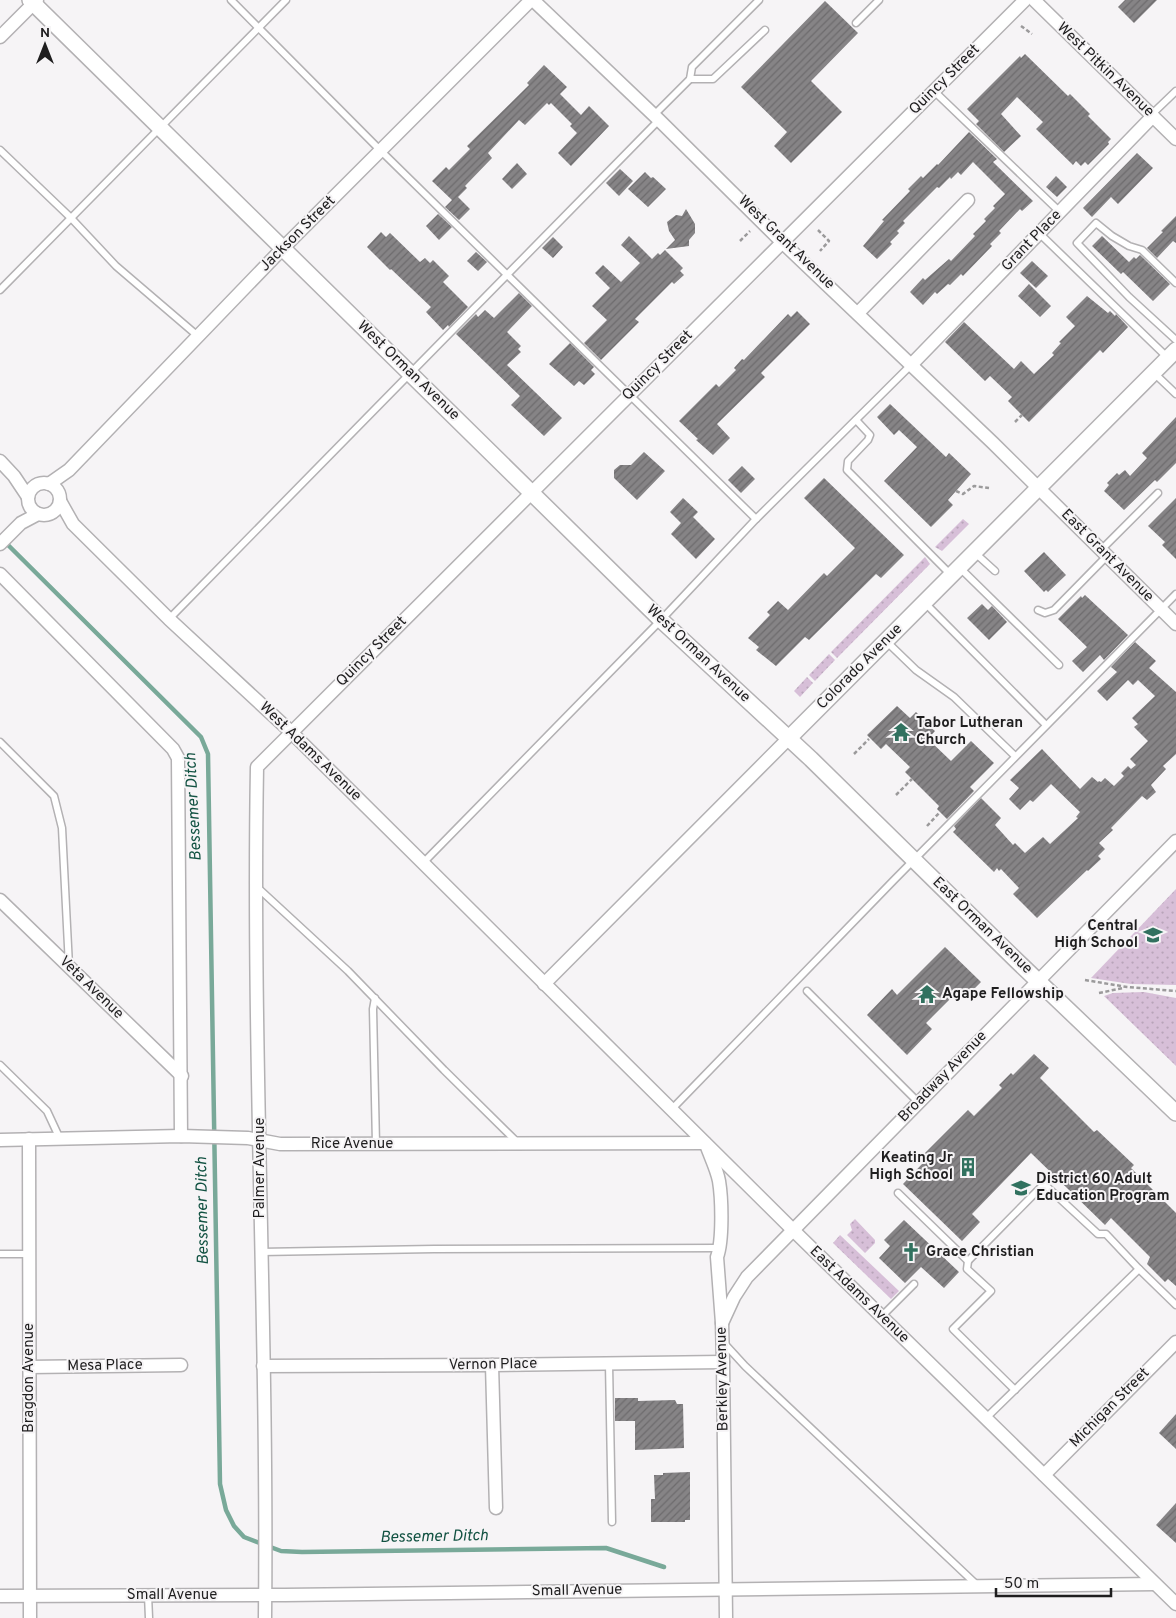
<svg xmlns="http://www.w3.org/2000/svg" width="1176" height="1618" viewBox="0 0 1176 1618" font-family="Overpass,sans-serif">
<style>
.grass{fill:url(#grass-dots)}
.lines{fill:none;stroke-linecap:round;stroke-linejoin:round}
.stream{stroke:#79a999;stroke-width:4.5}
.building{fill:url(#building-hatch)}
.service-casing{stroke:#b3b1b3;stroke-width:9}
.minor-casing{stroke:#b3b1b3;stroke-width:15}
.tertiary-casing{stroke:#b3b1b3;stroke-width:18}
.path{stroke:#9b9a9b;stroke-width:2.5;stroke-dasharray:4 2.5;stroke-linecap:butt}
.service{stroke:#fff;stroke-width:6}
.minor{stroke:#fff;stroke-width:12}
.tertiary{stroke:#fff;stroke-width:15}
.labels{text-anchor:middle;dominant-baseline:central;stroke-width:4;stroke-linejoin:round;paint-order:stroke}
.street-label{font-size:15px;fill:#1f1e1f;stroke:#f6f4f6}
.poi-label{font-size:15px;font-weight:bold;fill:#1f1e1f;stroke:#f6f4f6;text-anchor:start}
.water-label{font-size:16px;font-style:italic;fill:#125242;stroke:#f6f4f6}
</style>
<defs>
<pattern id="grass-dots" width="8" height="8" patternUnits="userSpaceOnUse" patternTransform="scale(1.25)"><rect width="8" height="8" fill="#d7bfd8"/><path d="M2 2h.1M6 6h.1" fill="none" stroke="#b8a4b9" stroke-width="1.8" stroke-linecap="round"/></pattern>
<pattern id="building-hatch" width="6" height="6" patternUnits="userSpaceOnUse" patternTransform="scale(1.25)"><rect width="6" height="6" fill="#868486"/><path d="M-1 1l2-2M0 6l6-6M5 7l2-2" fill="none" stroke="#6d6b6d"/></pattern>
</defs>
<rect width="100%" height="100%" fill="#f6f4f6"/>
<g class="grass">
<polygon points="963,519 969,524 942,551 935,547"/>
<polygon points="925,557 930,564 837,658 831,652"/>
<polygon points="829,654 835,660 815,681 809,675"/>
<polygon points="807,677 813,683 800,697 794,691"/>
<polygon points="1176,889 1176,985 1131,984 1091,978"/>
<polygon points="1144,992 1176,998 1176,1066 1104,996 1113,993"/>
<polygon points="855,1219 875,1240 875,1243 865,1253 847,1235 852,1230 850,1224"/>
<polygon points="840,1235 899,1291 891,1299 833,1243"/>
</g>
<g class="lines">
<polyline class="stream" points="5,542 201,737 208,754 220,1484 226,1510 234,1526 244,1537 281,1551 302,1552 606,1548 664,1567"/>
</g>
<g class="building">
<polygon points="1125,0 1157,0 1134,23 1118,7"/>
<polygon points="825,1 858,33 811,81 842,112 791,163 774,146 787,132 741,87"/>
<polygon points="1025,54 1068,96 1070,94 1090,114 1088,116 1111,139 1108,142 1109,144 1088,165 1085,162 1081,166 1076,161 1073,165 1036,129 1043,122 1017,97 1001,114 1021,136 1004,152 976,124 979,121 967,109 1020,56 1021,58"/>
<polygon points="544,65 567,87 560,94 581,115 589,106 609,126 571,166 558,153 577,133 570,126 572,124 551,103 549,105 547,103 525,125 519,120 488,153 492,158 465,186 467,188 458,197 470,209 459,220 445,207 452,200 432,181 446,167 449,170 470,149 467,146 529,85 527,83"/>
<polygon points="969,132 997,159 993,162 1033,201 1022,211 1020,209 999,231 1001,233 990,244 992,246 963,276 961,274 950,285 948,284 937,294 935,292 923,305 910,292 923,278 925,280 949,259 951,261 975,236 973,234 986,221 984,219 995,208 993,206 1005,194 973,162 961,175 958,172 951,179 950,177 939,188 937,187 903,221 905,223 897,231 899,233 890,242 892,244 877,259 863,246 884,221 882,220 910,191 908,189 921,176 923,178 937,164 938,165"/>
<polygon points="1137,153 1153,168 1118,204 1111,197 1092,217 1083,208"/>
<polygon points="517,163 527,174 512,189 502,179"/>
<polygon points="620,169 633,181 619,196 606,183"/>
<polygon points="645,172 651,178 653,177 666,189 648,207 628,189"/>
<polygon points="1056,176 1067,187 1057,197 1046,187"/>
<polygon points="686,209 695,224 695,233 689,240 689,246 666,249 675,240 669,231 667,222 676,215 682,216"/>
<polygon points="438,214 452,227 439,240 426,226"/>
<polygon points="1176,216 1176,243 1173,241 1157,258 1147,248 1163,232 1161,231"/>
<polygon points="381,232 386,237 390,233 420,262 425,258 430,263 433,260 449,276 443,282 468,307 449,327 448,325 443,330 426,312 431,307 391,269 390,270 367,247"/>
<polygon points="629,236 652,259 658,253 660,255 665,250 683,268 680,271 684,275 674,284 672,282 635,319 639,322 601,360 584,343 607,320 592,306 610,288 595,273 603,265 621,282 640,263 621,245"/>
<polygon points="1102,236 1129,262 1134,257 1136,259 1140,255 1170,284 1153,301 1123,272 1121,274 1092,246"/>
<polygon points="553,237 563,247 553,258 542,248"/>
<polygon points="476,252 487,262 478,271 467,261"/>
<polygon points="1032,261 1048,276 1036,288 1020,273"/>
<polygon points="1029,284 1051,306 1040,317 1018,296"/>
<polygon points="519,293 532,306 507,332 521,346 518,349 521,352 507,365 562,418 544,436 511,405 520,396 456,334 476,314 478,317 485,310 494,318"/>
<polygon points="1087,296 1108,313 1110,311 1115,316 1116,314 1128,327 1103,353 1100,350 1029,422 1008,401 1012,397 990,376 985,381 945,342 964,322 1014,369 1021,361 1034,374 1054,355 1052,353 1061,343 1059,342 1075,326 1066,317"/>
<polygon points="797,311 810,324 761,373 765,377 717,424 730,438 713,455 696,440 698,439 679,421 716,384 719,387 736,370 734,368 742,359 744,360 788,314 791,317"/>
<polygon points="570,343 594,367 591,370 595,374 584,385 579,381 574,386 549,364"/>
<polygon points="890,404 946,457 949,453 971,474 948,500 953,505 931,527 884,481 917,447 899,430 894,435 877,417"/>
<polygon points="1176,417 1176,463 1157,482 1155,480 1124,510 1104,491 1109,485 1107,483 1117,473 1119,475 1125,470 1130,476 1147,458 1142,453"/>
<polygon points="644,452 665,471 637,500 614,478 614,470 620,465 631,465"/>
<polygon points="742,466 755,479 741,493 728,480"/>
<polygon points="824,478 904,555 881,578 876,574 809,640 805,637 776,666 756,650 759,647 748,638 770,615 767,612 778,601 788,610 824,573 827,576 855,548 804,498"/>
<polygon points="683,498 698,512 693,517 715,539 696,559 671,534 681,523 670,512"/>
<polygon points="1176,498 1176,559 1162,545 1165,542 1148,526"/>
<polygon points="1044,552 1066,575 1048,592 1046,590 1044,592 1024,571"/>
<polygon points="1085,595 1128,635 1104,660 1100,655 1083,672 1072,661 1087,647 1058,619 1081,596 1082,598"/>
<polygon points="982,604 988,610 992,606 1007,622 989,640 967,618"/>
<polygon points="1135,642 1156,661 1149,668 1176,692 1176,754 1163,766 1166,769 1151,785 1156,792 1147,800 1142,796 1111,828 1113,830 1099,843 1105,849 1098,856 1101,859 1088,871 1087,870 1037,918 1013,894 1019,888 1001,869 999,871 997,868 994,872 953,832 956,829 954,826 981,798 1001,818 995,825 1013,845 1015,843 1025,853 1043,837 1050,844 1078,818 1076,817 1080,812 1051,784 1033,802 1030,800 1020,810 1009,799 1019,788 1010,780 1042,749 1080,789 1092,777 1098,782 1099,781 1101,782 1105,778 1114,786 1124,776 1121,773 1128,766 1131,769 1136,765 1130,759 1148,741 1134,727 1138,724 1132,718 1155,696 1138,680 1133,685 1128,680 1107,701 1097,691 1117,672 1111,667"/>
<polygon points="897,706 910,718 916,712 921,717 923,714 932,723 929,726 935,731 928,739 951,761 971,741 994,763 970,787 974,791 947,819 937,809 939,806 905,772 910,767 886,744 881,749 867,735"/>
<polygon points="945,947 981,982 968,995 961,988 926,1023 932,1029 907,1055 867,1015 892,989 897,995"/>
<polygon points="1034,1054 1049,1068 1040,1078 1094,1132 1097,1130 1134,1165 1131,1168 1176,1213 1176,1286 1168,1279 1165,1282 1147,1264 1150,1257 1111,1218 1105,1225 1031,1153 972,1214 980,1222 962,1241 903,1184 923,1163 919,1159 968,1110 974,1116 1002,1088 999,1085 1011,1073 1013,1075"/>
<polygon points="904,1220 959,1272 944,1288 921,1267 905,1283 879,1258 890,1246 884,1240"/>
<polygon points="615,1398 638,1398 638,1401 675,1400 677,1404 683,1404 684,1448 635,1450 635,1421 615,1421"/>
<polygon points="1176,1414 1176,1449 1159,1433"/>
<polygon points="690,1472 690,1520 685,1520 685,1522 651,1522 651,1499 655,1499 654,1475 663,1475 663,1473"/>
<polygon points="1176,1503 1176,1543 1156,1525"/>
</g>
<g class="lines">
<g class="service-casing">
<g id="service">
<polyline points="231,0 381,151 756,519"/>
<polyline points="856,23 879,0"/>
<polyline points="690,79 713,79 765,30"/>
<polyline points="934,91 1060,212"/>
<polyline points="654,115 690,79 692,67 759,0"/>
<polyline points="1151,115 1176,91"/>
<polyline points="0,150 71,218 116,266 199,337"/>
<polyline points="1039,233 1168,358"/>
<polyline points="1176,283 1142,250 1129,246 1112,236 1096,223 1077,243 1129,297 1176,340"/>
<polyline points="0,290 286,0"/>
<polyline points="1154,373 1176,394"/>
<polyline points="856,420 870,435 868,440 848,461 847,470 951,575"/>
<polyline points="1101,550 1158,493"/>
<polyline points="974,552 995,571"/>
<polyline points="960,568 1059,665"/>
<polyline points="925,603 1046,725"/>
<polyline points="1038,610 1045,613 1054,610 1107,556"/>
<polyline points="169,619 659,120"/>
<polyline points="886,641 916,670 954,697 1015,756"/>
<polyline points="0,742 54,796 62,828 69,966"/>
<polyline points="423,863 661,620 756,519 911,365"/>
<polyline points="258,888 348,971 444,1070 518,1143"/>
<polyline points="807,991 919,1103"/>
<polyline points="375,998 373,1009 376,1144"/>
<polyline points="0,1065 47,1111 60,1139"/>
<polyline points="671,1110 894,880 1176,594"/>
<polyline points="898,1193 968,1261 1044,1184 1098,1234 1106,1234 1139,1269"/>
<polyline points="260,1252 434,1249 719,1248"/>
<polyline points="0,1254 28,1254"/>
<polyline points="968,1261 967,1269 991,1291 953,1329 1015,1390"/>
<polyline points="881,1317 914,1284"/>
<polyline points="723,1342 745,1366 978,1586"/>
<polyline points="609,1364 612,1522"/>
<polyline points="986,1418 1139,1269 1176,1305"/>
<polyline points="148,1595 149,1618"/>
</g>
</g>
<g class="minor-casing">
<g id="minor">
<polyline points="533,0 659,120 782,242 993,443 1176,624"/>
<polyline points="1034,0 1176,139"/>
<polyline points="0,37 37,0"/>
<polyline points="858,313 968,200"/>
<polyline points="911,365 1153,116"/>
<polyline points="0,461 14,476 28,497"/>
<circle cx="44" cy="499" r="16"/>
<polyline points="49,484 69,470 283,248 531,0"/>
<polyline points="60,501 73,524 169,619 291,732 794,1231 1176,1604"/>
<polyline points="0,544 21,523 38,514"/>
<polyline points="0,574 173,749 178,758 181,1136"/>
<polyline points="0,900 182,1076"/>
<polyline points="544,984 789,738"/>
<polyline points="29,1139 30,1618"/>
<polyline points="0,1140 181,1136 248,1138 280,1144 705,1143"/>
<path d="M707,1147c4,11 10,23 12,34 3,18 4,60 -2,76l5,66 1,39 3,256"/>
<polyline points="722,1323 734,1297 747,1277 1176,841"/>
<polyline points="492,1365 496,1508"/>
<polyline points="263,1366 492,1365 723,1362"/>
<polyline points="29,1367 181,1365"/>
<polyline points="1044,1475 1176,1342"/>
<polyline points="0,1596 285,1595 1155,1584"/>
<path d="M265,1618c3,-284 -13,-567 -8,-851l768,-767"/>
</g>
</g>
<g class="tertiary-casing">
<g id="tertiary">
<polyline points="30,0 661,620 811,759 1017,961 1176,1113"/>
<polyline points="789,738 1176,350"/>
</g>
</g>
<g class="path">
<polyline points="1021,26 1032,34"/>
<polyline points="818,230 829,241 820,251"/>
<polyline points="740,241 750,231"/>
<polyline points="1015,422 1022,415"/>
<polyline points="956,491 963,494 974,486 989,488"/>
<polyline points="854,754 869,739"/>
<polyline points="896,795 912,779"/>
<polyline points="927,826 940,812"/>
<polyline points="1085,980 1127,987 1176,991"/>
<polyline points="1099,993 1123,988"/>
</g>
<use href="#service" class="service"/>
<use href="#minor" class="minor"/>
<use href="#tertiary" class="tertiary"/>
</g>
<defs>
<g id="temple-bare" transform="scale(1.5)"><path d="M0-6L5-2H3V0L6.5 2.5H4V6H1.5V3h-3V6H-4V2.5H-6.5L-3 0V-2H-5Z" fill="#31715f" stroke="#f6f4f6" stroke-width="2.5" paint-order="stroke"/></g>
<g id="school-bare" transform="scale(1.5)"><path d="M0-5L7-2L0 1L-7-2ZM-4 1L0 2.5L4 1V4Q0 6-4 4Z" fill="#31715f" stroke="#f6f4f6" stroke-width="2.5" paint-order="stroke"/></g>
<g id="building-bare" transform="scale(1.5)"><path d="M-4-6H4V6H1V3H-1V6H-4ZM-2.5-4.3h1.7v1.8h-1.7ZM.8-4.3h1.7v1.8H.8ZM-2.5-1h1.7V.8h-1.7ZM.8-1h1.7V.8H.8Z" fill="#31715f" stroke="#f6f4f6" stroke-width="2.5" paint-order="stroke"/></g>
<g id="church-bare" transform="scale(1.5)"><path d="M-1.2-6h2.4v3.5h3.3v2.4h-3.3V6h-2.4V-.1h-3.3v-2.4h3.3Z" fill="#31715f" stroke="#f6f4f6" stroke-width="2.5" paint-order="stroke"/></g>
</defs>
<g fill-rule="evenodd">
<use href="#temple-bare" x="901" y="732"/>
<use href="#school-bare" x="1153" y="935"/>
<use href="#temple-bare" x="927" y="994"/>
<use href="#building-bare" x="968" y="1167"/>
<use href="#school-bare" x="1021" y="1188"/>
<use href="#church-bare" x="911" y="1252"/>
</g>
<g class="labels">
<g class="street-label">
<text transform="translate(1105 70) rotate(44)">West Pitkin Avenue</text>
<text transform="translate(945 80) rotate(-45)">Quincy Street</text>
<text transform="translate(298 234) rotate(-45)">Jackson Street</text>
<text transform="translate(1032 241) rotate(-46)">Grant Place</text>
<text transform="translate(786 243) rotate(44)">West Grant Avenue</text>
<text transform="translate(658 366) rotate(-45)">Quincy Street</text>
<text transform="translate(408 371) rotate(44)">West Orman Avenue</text>
<text transform="translate(1107 556) rotate(45)">East Grant Avenue</text>
<text transform="translate(372 652) rotate(-45)">Quincy Street</text>
<text transform="translate(698 654) rotate(43)">West Orman Avenue</text>
<text transform="translate(860 667) rotate(-45)">Colorado Avenue</text>
<text transform="translate(310 752) rotate(44)">West Adams Avenue</text>
<text transform="translate(982 926) rotate(44)">East Orman Avenue</text>
<text transform="translate(91 988) rotate(44)">Veta Avenue</text>
<text transform="translate(943 1077) rotate(-46)">Broadway Avenue</text>
<text x="352" y="1144">Rice Avenue</text>
<text transform="translate(260 1168) rotate(-90)">Palmer Avenue</text>
<text transform="translate(859 1295) rotate(44)">East Adams Avenue</text>
<text transform="translate(493 1365) rotate(-1)">Vernon Place</text>
<text transform="translate(105 1366) rotate(-1)">Mesa Place</text>
<text transform="translate(29 1378) rotate(-90)">Bragdon Avenue</text>
<text transform="translate(723 1379) rotate(-91)">Berkley Avenue</text>
<text transform="translate(1110 1408) rotate(-45)">Michigan Street</text>
<text transform="translate(577 1591) rotate(-1)">Small Avenue</text>
<text x="172" y="1595">Small Avenue</text>
</g>
<g class="poi-label">
<text x="916" y="723">Tabor Lutheran<tspan x="916" dy="17">Church</tspan></text>
<text x="1138" y="926" text-anchor="end">Central<tspan x="1138" dy="17">High School</tspan></text>
<text x="942" y="994">Agape Fellowship</text>
<text x="953" y="1158" text-anchor="end">Keating Jr<tspan x="953" dy="17">High School</tspan></text>
<text x="1036" y="1179">District 60 Adult<tspan x="1036" dy="17">Education Program</tspan></text>
<text x="926" y="1252">Grace Christian</text>
</g>
<g class="water-label">
<text transform="translate(194 807) rotate(-93)">Bessemer Ditch</text>
<text transform="translate(203 1211) rotate(-91)">Bessemer Ditch</text>
<text transform="translate(434 1537) rotate(-1)">Bessemer Ditch</text>
</g>
</g>
<g transform="translate(45 45)" stroke="#f6f4f6" stroke-width="4" paint-order="stroke">
<path d="M0-4L9 19L0 12L-9 19Z" fill="#1f1e1f"/>
<text y="-8" font-size="14" font-weight="bold" text-anchor="middle" fill="#1f1e1f">N</text>
</g>
<path d="M996 1588v8h115v-8" fill="none" stroke="#1f1e1f" stroke-width="2.5"/>
<text x="1004" y="1588" font-size="15" fill="#1f1e1f" stroke="#f6f4f6" stroke-width="4" paint-order="stroke">50 m</text>
</svg>
